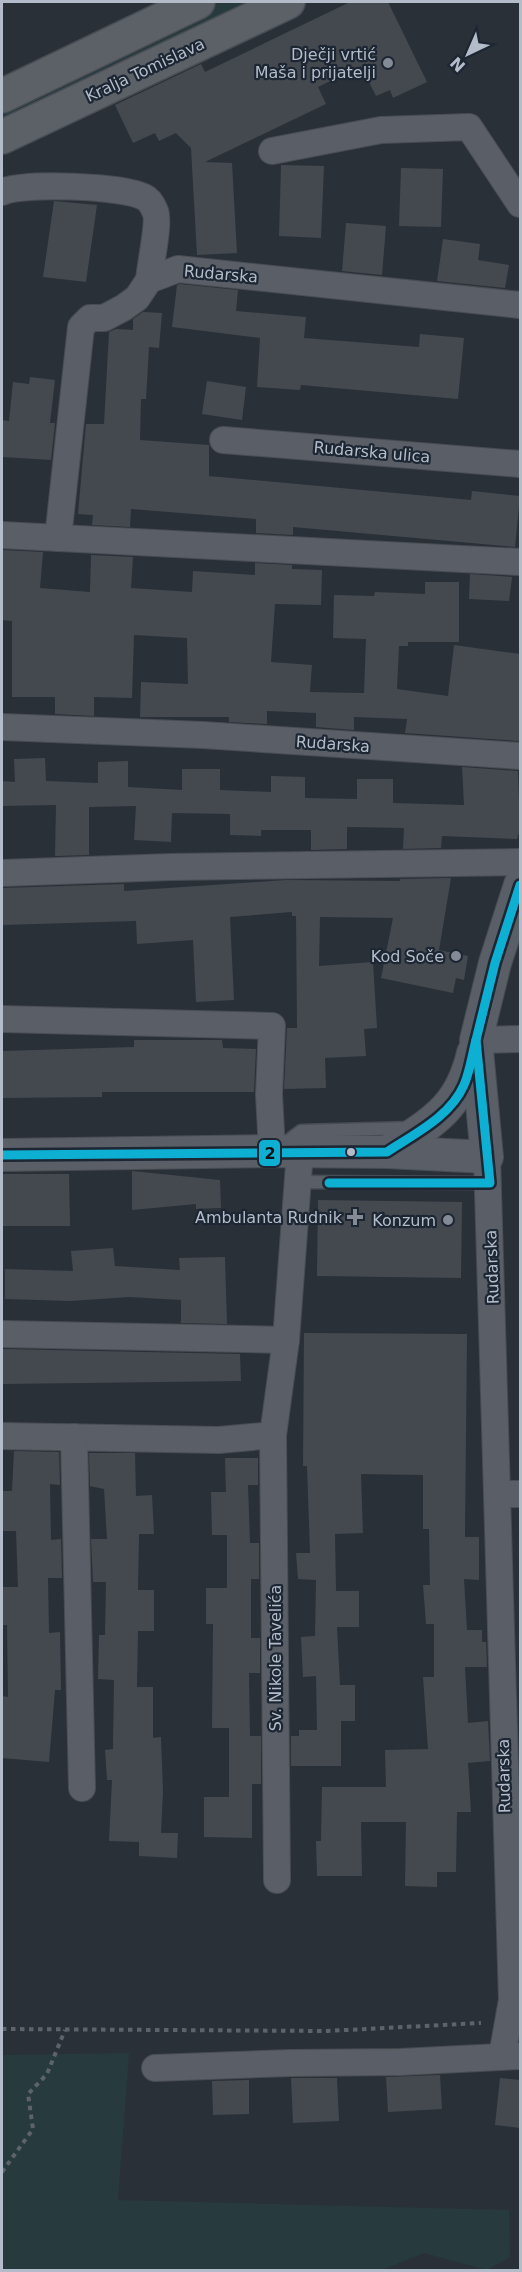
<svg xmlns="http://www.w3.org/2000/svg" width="522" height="2272" viewBox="0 0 522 2272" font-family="'DejaVu Sans',sans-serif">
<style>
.green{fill:#273a3e}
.building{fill:#444950}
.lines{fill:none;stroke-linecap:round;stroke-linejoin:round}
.service-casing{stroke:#484c53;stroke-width:15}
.minor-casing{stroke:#484c53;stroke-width:28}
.tertiary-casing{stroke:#484c53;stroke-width:34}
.primary-casing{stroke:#484c55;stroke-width:36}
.path{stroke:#5d636a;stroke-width:4;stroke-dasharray:4.5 4.5;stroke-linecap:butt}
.service{stroke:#5a5e66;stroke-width:12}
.minor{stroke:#5a5e66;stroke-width:26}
.tertiary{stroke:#5a5e66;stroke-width:32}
.primary{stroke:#5c6168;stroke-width:33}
.bus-1-casing{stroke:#1d2633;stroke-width:14}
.bus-1{stroke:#0dafd3;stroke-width:9}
.poi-dot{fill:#848b96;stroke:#1d2633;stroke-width:2}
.bus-dot{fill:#b4bcc9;stroke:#1d2633;stroke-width:2}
.labels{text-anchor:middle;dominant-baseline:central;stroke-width:4.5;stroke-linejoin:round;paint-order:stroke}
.poi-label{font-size:16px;fill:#b4bcc9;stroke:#1d2633;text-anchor:end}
.street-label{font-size:16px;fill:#b4bcc9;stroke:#1d2633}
.line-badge{stroke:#1d2633;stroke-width:2}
.pale-badge-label{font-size:16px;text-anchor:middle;font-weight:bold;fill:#111}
</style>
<rect width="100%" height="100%" fill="#2a3038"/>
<g class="green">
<polygon points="220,2 254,2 2,121 2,106"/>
<polygon points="129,2053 118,2200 509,2210 510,2257 487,2270 424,2253 382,2270 2,2270 2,2055"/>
</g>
<g class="building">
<polygon points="350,2 388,2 427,82 393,98 390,90 376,96 361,66 318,87 326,104 205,162 232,163 237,253 197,255 191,148 176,133 159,141 155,133 133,143 115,105 201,64 205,72"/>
<polygon points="281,165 324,166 321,238 279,236"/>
<polygon points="401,168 443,169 441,227 399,226"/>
<polygon points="54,201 97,205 86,282 43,277"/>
<polygon points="346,223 386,226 382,275 342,271"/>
<polygon points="443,239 480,244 478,260 509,265 505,288 437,281"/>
<polygon points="180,284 238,290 236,311 306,317 304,338 419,347 420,334 464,338 458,399 301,385 300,390 257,387 260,338 172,327 177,285"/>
<polygon points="143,312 162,313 159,348 149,347 146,399 141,399 140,440 209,445 209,476 471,500 472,491 520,496 515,547 293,527 293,535 256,533 256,519 131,509 130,527 92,525 93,515 78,514 86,424 104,424 109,332 116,329 133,330 133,319"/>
<polygon points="30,377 55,380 50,423 55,423 51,460 2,457 2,420 9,421 13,382 29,384"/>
<polygon points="207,381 246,387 242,420 202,414"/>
<polygon points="2,550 43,552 40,588 90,592 91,555 133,557 131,588 192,592 193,571 255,575 255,563 292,565 292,569 322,570 321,605 275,604 271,662 312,665 310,692 364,693 366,639 333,638 334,595 374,596 375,592 425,594 425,582 459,582 459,642 408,642 408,646 399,646 397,689 448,696 454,645 520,654 520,741 405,733 407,719 354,717 354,730 316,727 316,713 267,711 267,724 229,722 229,717 140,717 141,682 188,684 187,638 134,635 132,698 94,697 94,716 55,714 55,697 12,697 12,621 2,620"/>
<polygon points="470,574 512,577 509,601 469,599"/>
<polygon points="45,758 46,781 98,783 98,762 128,761 128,787 182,790 182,769 220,769 220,790 271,792 271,776 305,777 305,798 357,799 357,779 393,779 393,803 464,805 462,767 518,771 520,830 517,839 442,836 441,848 403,849 404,828 347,827 347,849 311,850 311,830 261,830 261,836 230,835 230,814 172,813 171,842 134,840 136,806 89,807 89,855 55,856 56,805 2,806 2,781 15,782 14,759"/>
<polygon points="451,878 439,950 468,956 464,980 456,978 453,993 381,978 393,918 320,917 319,966 373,962 377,1028 364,1029 366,1056 325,1058 326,1088 284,1089 287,1028 297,1028 296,916 292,916 292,912 230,917 234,1000 196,1002 193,940 137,944 136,921 2,925 2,888 124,884 124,891 286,880 400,881 400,879"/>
<polygon points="134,1040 222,1040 223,1048 256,1049 254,1092 102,1092 102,1097 2,1098 2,1051 134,1047"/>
<polygon points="132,1171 220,1180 221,1208 196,1209 196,1204 132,1210"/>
<polygon points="2,1174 69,1174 70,1226 2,1226"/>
<polygon points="318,1200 462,1202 461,1278 317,1276"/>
<polygon points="113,1248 115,1266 180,1270 179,1258 225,1257 227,1324 181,1323 181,1300 129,1297 70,1301 5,1299 5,1269 73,1271 71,1251"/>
<polygon points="304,1333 467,1334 465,1537 479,1537 479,1580 464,1579 467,1630 482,1630 482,1642 486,1642 487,1667 465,1667 468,1723 488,1721 490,1761 468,1763 471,1812 457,1812 456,1872 437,1872 437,1887 405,1886 406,1822 361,1822 362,1876 317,1876 316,1841 321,1841 322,1787 386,1787 385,1750 428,1749 423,1677 434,1677 434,1624 426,1624 423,1585 430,1585 429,1529 423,1529 423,1475 361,1474 363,1533 335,1534 336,1591 359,1591 359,1627 337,1627 340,1685 355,1685 355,1721 341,1721 341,1766 291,1766 291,1736 299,1736 299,1730 317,1730 316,1676 303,1677 301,1637 315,1636 316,1580 298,1579 296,1553 310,1553 307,1466 303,1466"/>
<polygon points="2,1349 240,1354 241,1381 2,1384"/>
<polygon points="14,1451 59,1452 60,1485 50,1484 51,1540 61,1539 62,1578 48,1578 49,1633 60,1632 61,1690 55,1690 49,1762 2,1758 2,1696 8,1697 7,1625 2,1625 2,1587 18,1587 16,1531 2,1531 2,1491 12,1491"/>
<polygon points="89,1453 135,1453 136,1496 152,1495 154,1534 139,1534 138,1590 154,1590 154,1631 138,1631 137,1687 153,1687 153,1738 161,1737 163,1791 161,1833 178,1833 177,1858 139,1856 139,1842 109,1841 112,1780 107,1780 105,1750 113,1749 114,1680 98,1679 99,1635 105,1635 106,1582 93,1582 91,1539 107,1539 104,1489 90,1486"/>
<polygon points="225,1458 258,1458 258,1485 248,1485 250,1543 259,1543 259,1579 251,1579 251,1638 260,1638 260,1673 249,1673 250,1736 261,1736 261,1784 252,1784 252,1838 204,1837 204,1797 229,1797 229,1728 212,1728 213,1624 206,1624 206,1588 227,1588 227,1535 212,1535 211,1492 226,1492"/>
<polygon points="440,2075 442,2109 388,2112 386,2077"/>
<polygon points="291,2078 337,2078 339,2121 293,2123"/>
<polygon points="500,2078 520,2080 520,2128 495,2125"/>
<polygon points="249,2080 249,2114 213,2115 212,2081"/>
</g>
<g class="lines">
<g class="service-casing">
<g id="service">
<polyline points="283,1145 301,1131 410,1128"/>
<polyline points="297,1182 490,1183"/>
</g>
</g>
<g class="minor-casing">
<g id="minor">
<polyline points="272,151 381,130 469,127 520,204"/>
<path d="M2,192c21,-10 121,-6 142,5 5,2 9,9 11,14 5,10 -5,55 -6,69"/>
<polyline points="223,440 520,464"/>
<polyline points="2,535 520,562"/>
<polyline points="58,538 81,327 90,318 104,318 123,308 137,298 149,280 178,269 520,305"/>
<polyline points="2,727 203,735 520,756"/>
<polyline points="2,873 171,867 520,862"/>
<polyline points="2,1019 272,1026 269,1094 272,1151"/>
<polyline points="476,1040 520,1039"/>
<polyline points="487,1157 512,2000 502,2056"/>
<polyline points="2,1334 286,1340"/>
<polyline points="2,1436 219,1440 273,1435"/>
<polyline points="74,1437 82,1788"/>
<polyline points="499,1494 520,1494"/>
<polyline points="277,1880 273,1435 286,1340 300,1151"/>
<polyline points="155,2068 291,2063 400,2062 520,2056"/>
</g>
</g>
<g class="tertiary-casing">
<g id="tertiary">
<path d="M387,1152c45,-30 73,-43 86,-99"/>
<polyline points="2,1155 272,1151 387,1152 487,1157 476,1040 495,963 520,885"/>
</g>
</g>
<g class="primary-casing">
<g id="primary">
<polyline points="2,96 198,2"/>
<polyline points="2,137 288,2"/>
</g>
</g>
<g class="path">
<polyline points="2,2029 327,2031 481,2023"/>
<polyline points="2,2172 33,2129 28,2094 47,2074 65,2030"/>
</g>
<use href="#service" class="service"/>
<use href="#minor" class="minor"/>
<use href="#tertiary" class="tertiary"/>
<use href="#primary" class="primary"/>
<g class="bus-1-casing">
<g id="bus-1">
<path d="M2,1155l385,-3c27,-18 63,-35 77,-67 6,-14 8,-30 12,-45"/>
<polyline points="329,1183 490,1183 476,1040 495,963 520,885"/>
</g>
</g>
<use href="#bus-1" class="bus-1"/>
</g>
<g class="poi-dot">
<circle cx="388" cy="63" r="6"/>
<circle cx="456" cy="956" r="6"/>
<path d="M352 1208h6v6h6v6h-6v6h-6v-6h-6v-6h6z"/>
<circle cx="448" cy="1220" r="6"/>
</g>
<circle class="bus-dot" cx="351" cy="1152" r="5"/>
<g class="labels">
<g class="poi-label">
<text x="376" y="54">Dječji vrtić<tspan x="376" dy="18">Maša i prijatelji</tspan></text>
<text x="444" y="956">Kod Soče</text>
<text x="342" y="1217">Ambulanta Rudnik</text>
<text x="436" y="1220">Konzum</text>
</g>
<g class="street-label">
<text transform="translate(145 70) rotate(-25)">Kralja Tomislava</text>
<text transform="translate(221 274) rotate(5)">Rudarska</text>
<text transform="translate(372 452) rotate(5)">Rudarska ulica</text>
<text transform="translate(333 744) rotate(4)">Rudarska</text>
<text transform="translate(492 1267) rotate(-92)">Rudarska</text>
<text transform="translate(275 1658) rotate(-90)">Sv. Nikole Tavelića</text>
<text transform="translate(504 1776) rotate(-91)">Rudarska</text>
</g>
</g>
<rect class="line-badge" x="258" y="1139" width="23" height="28" rx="6" fill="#0dafd3"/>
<g class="pale-badge-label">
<text x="270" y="1159">2</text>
</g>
<rect width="522" height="2272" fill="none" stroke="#b4bcc9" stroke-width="6"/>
<g transform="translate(468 54) rotate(224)" stroke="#1d2633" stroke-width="4.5" paint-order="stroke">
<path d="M0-4.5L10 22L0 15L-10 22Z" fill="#b4bcc9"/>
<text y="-9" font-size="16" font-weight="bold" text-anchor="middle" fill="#b4bcc9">N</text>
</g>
</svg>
